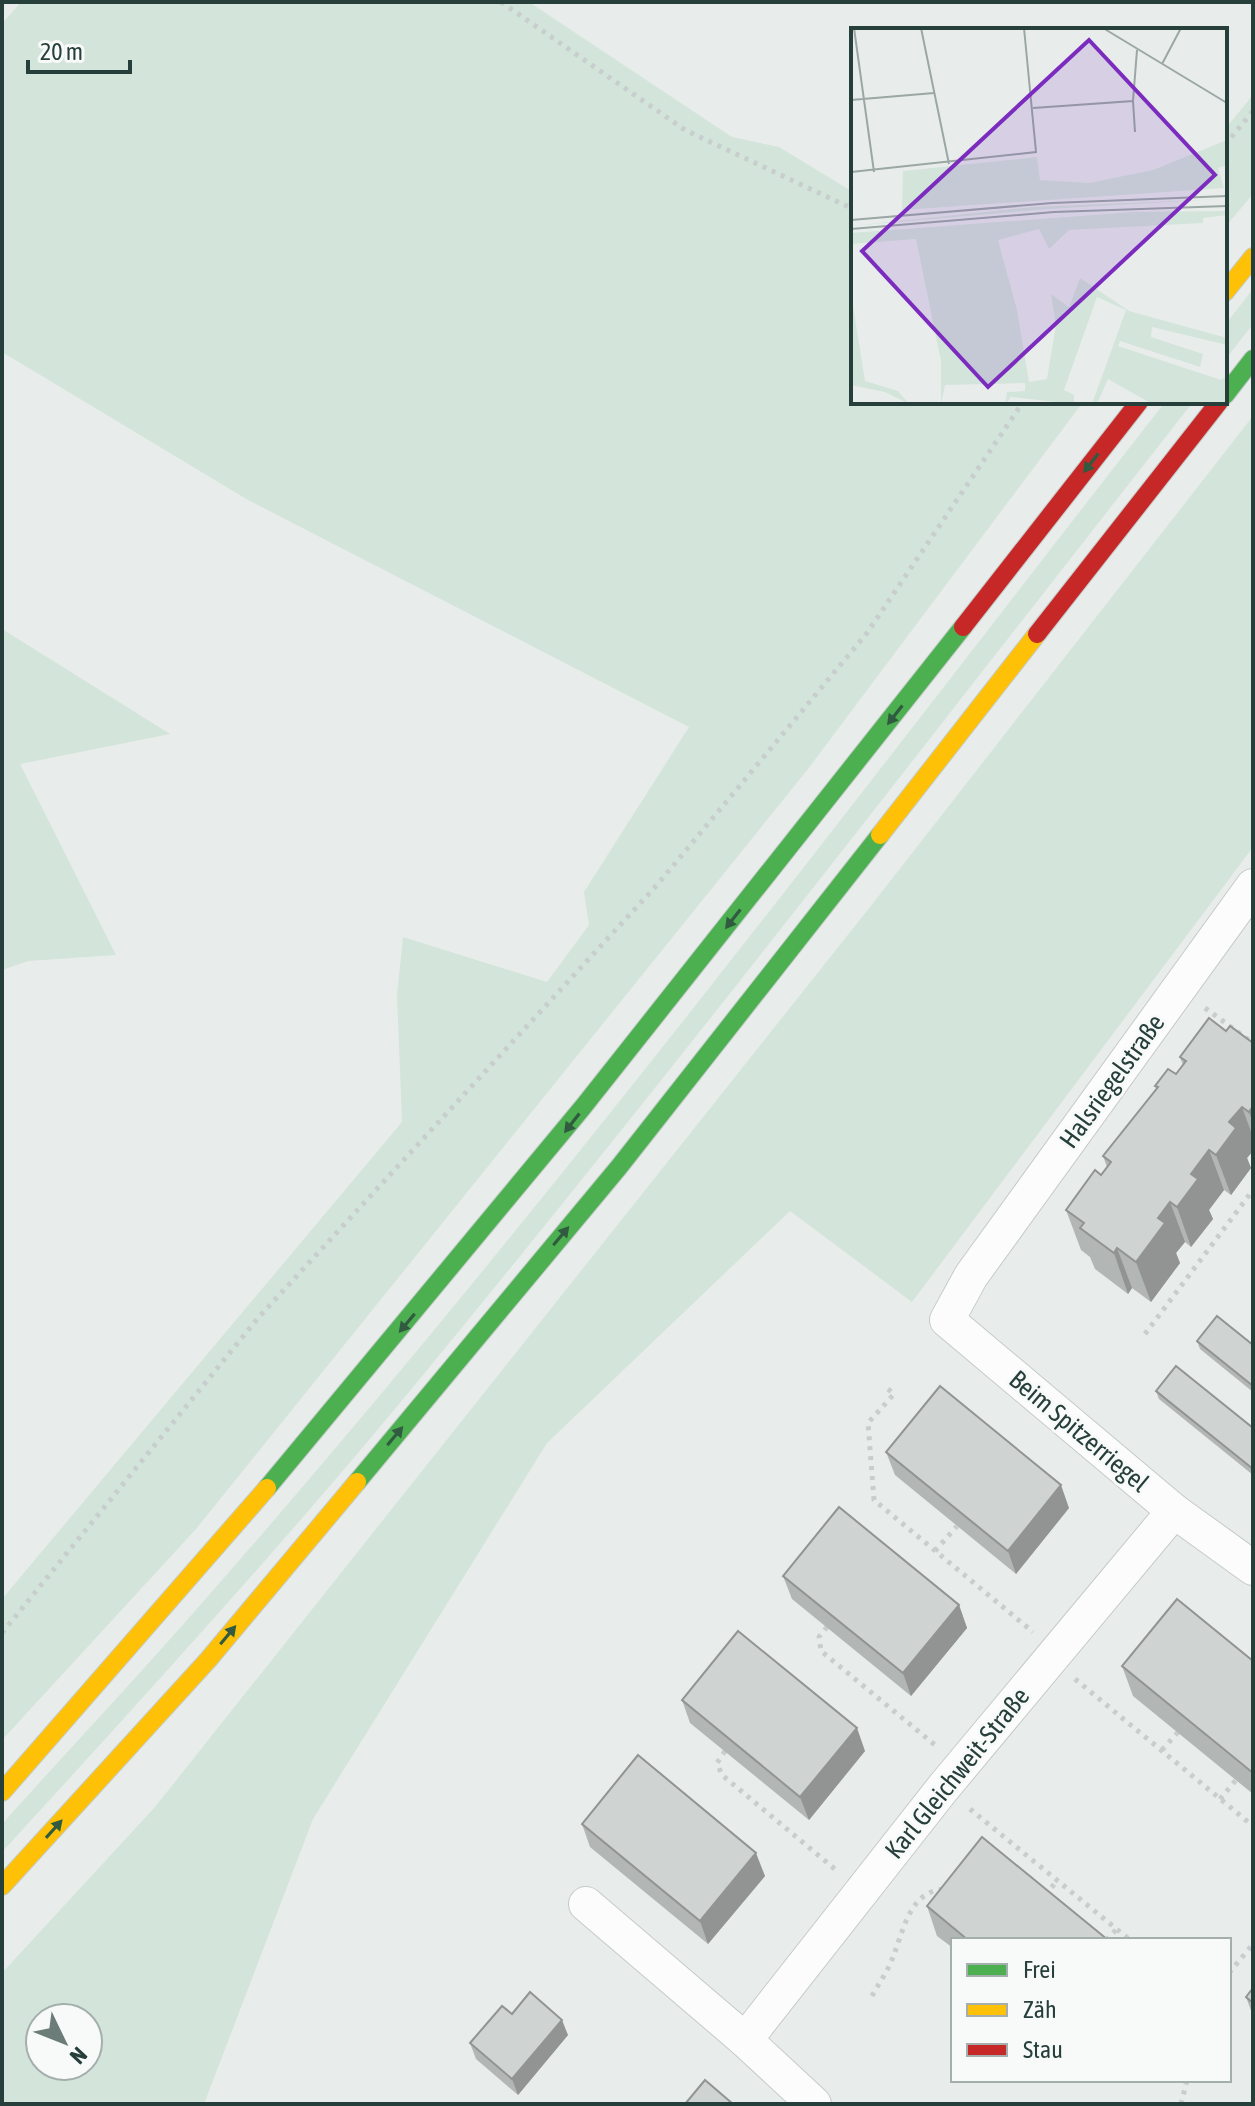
<svg xmlns="http://www.w3.org/2000/svg" width="1255" height="2106" viewBox="0 0 1255 2106" font-family="'Asap Condensed',sans-serif">
<style>
.green{fill:#d3e4da;fill-rule:evenodd}
.lines{fill:none;stroke-linecap:round;stroke-linejoin:round}
.street-casing{stroke:#c5cac8;stroke-width:36}
.fast-casing{stroke:#c4cbc9;stroke-width:20}
.slow-casing{stroke:#c4cbc9;stroke-width:20}
.jam-casing{stroke:#c4cbc9;stroke-width:20}
.path{stroke:#c7cecd;stroke-width:5;stroke-dasharray:4 6;stroke-linecap:butt}
.street{stroke:#fcfcfc;stroke-width:34}
.fast{stroke:#4caf50;stroke-width:18}
.slow{stroke:#ffc107;stroke-width:18}
.jam{stroke:#c62828;stroke-width:18}
.wall{fill:#b2b6b5}
.shaded-wall{fill:#919493}
.building{fill:#cfd4d2;stroke:#919493;stroke-width:2}
.oneway{fill:#305b40}
.labels{text-anchor:middle;dominant-baseline:central;stroke-width:6;stroke-linejoin:round;paint-order:stroke}
.street-label{font-size:26px;fill:#273f3b;stroke:#f7faf9}
.inset-road{fill:none;stroke:#9ba7a5;stroke-width:2}
.view{fill:#7b2cbf;fill-opacity:0.15;stroke:#7b2cbf;stroke-width:4}
.inset-edge{fill:none;stroke:#273f3b;stroke-width:4}
</style>
<rect width="100%" height="100%" fill="#e8edeb"/>
<g class="green">
<polygon points="21,2 529,2 732,137 779,147 853,192 853,402 1083,402 808,769 196,1529 2,1740 2,1599 402,1122 397,995 403,937 547,982 589,925 584,892 689,727 248,500 2,352 2,24"/>
<polygon points="1253,95 1253,194 1225,227 1225,129"/>
<polygon points="1253,289 1253,324 1225,360 1225,325"/>
<path d="M1165,402h28c-258,329 -513,661 -779,984 -132,160 -272,313 -412,466v-28c62,-69 125,-136 186,-205 344,-390 657,-807 977,-1217z"/>
<path d="M1253,416v431l-341,455 -122,-91 -243,232 -234,376 -109,285h-202v-131l153,-166 715,-900zM40,2018h48v48h-48z"/>
<polygon points="2,629 170,734 20,764 116,955 28,961 2,970"/>
</g>
<g class="lines">
<g class="street-casing">
<g id="street">
<polyline points="1253,886 971,1276 947,1320 1174,1511 1253,1568"/>
<polyline points="586,1904 745,2040"/>
<polyline points="814,2104 745,2040 943,1788 1174,1511"/>
</g>
</g>
<g class="fast-casing">
<g id="fast">
<polyline points="1225,395 1253,359"/>
<polyline points="357,1482 619,1167 880,835"/>
<polyline points="267,1488 583,1107 963,627"/>
</g>
</g>
<g class="slow-casing">
<g id="slow">
<polyline points="1225,292 1253,257"/>
<polyline points="880,835 1037,634"/>
<polyline points="2,1792 267,1488"/>
<polyline points="2,1886 208,1660 357,1482"/>
</g>
</g>
<g class="jam-casing">
<g id="jam">
<polyline points="963,627 1139,402"/>
<polyline points="1037,634 1219,402"/>
</g>
</g>
<g class="path">
<polyline points="501,2 685,130 853,209"/>
<polyline points="1225,145 1253,111"/>
<polyline points="1205,1008 1253,1043"/>
<polyline points="1145,1334 1253,1190"/>
<polyline points="888,1389 894,1394 868,1423 874,1500 1033,1632"/>
<polyline points="935,1551 957,1526"/>
<polyline points="827,1627 819,1637 821,1651 935,1745"/>
<polyline points="2,1633 258,1318 657,885 867,633 1023,402"/>
<polyline points="1075,1679 1253,1826"/>
<polyline points="1162,1750 1178,1732"/>
<polyline points="725,1751 717,1763 722,1775 836,1870"/>
<polyline points="1220,1799 1236,1780"/>
<polyline points="970,1809 1130,1940"/>
<polyline points="1045,1895 1057,1881"/>
<polyline points="1106,1940 1117,1929"/>
<polyline points="1229,1973 1253,1944"/>
<path d="M872,1996c7,-13 16,-25 21,-39 11,-28 17,-68 54,-68"/>
<polyline points="1181,2104 1187,2080"/>
</g>
<use href="#street" class="street"/>
<use href="#fast" class="fast"/>
<use href="#slow" class="slow"/>
<use href="#jam" class="jam"/>
</g>
<g class="wall">
<polygon points="1226,1031 1253,1043 1253,1151 1247,1158 1251,1168 1231,1195 1224,1190 1209,1210 1213,1219 1191,1247 1185,1242 1176,1253 1180,1263 1151,1302 1132,1288 1128,1294 1095,1269 1090,1257 1081,1250 1066,1210 1101,1175 1107,1167 1103,1156 1156,1089 1155,1086 1176,1074 1183,1065 1180,1057"/>
<polygon points="1197,1341 1253,1345 1253,1392 1200,1349"/>
<polygon points="1156,1391 1253,1428 1253,1475 1159,1399"/>
<polygon points="886,1452 1069,1508 1016,1574 895,1475"/>
<polygon points="783,1576 959,1605 967,1628 911,1696 792,1599"/>
<polygon points="1253,1661 1253,1794 1133,1696 1122,1666"/>
<polygon points="682,1700 865,1751 809,1820 690,1723"/>
<polygon points="582,1824 765,1876 708,1944 590,1847"/>
<polygon points="927,1906 1108,1940 953,1940 953,1948 937,1936"/>
<polygon points="1253,1988 1253,2016 1246,1997"/>
<polygon points="512,2014 568,2035 518,2095 476,2059 470,2043"/>
</g>
<g class="shaded-wall">
<polygon points="1253,1106 1253,1123 1249,1112"/>
<polygon points="1242,1107 1253,1137 1253,1151 1247,1158 1251,1168 1231,1195 1216,1155 1229,1122"/>
<polygon points="1209,1150 1224,1190 1209,1210 1213,1219 1191,1247 1177,1207 1191,1174"/>
<polygon points="1170,1202 1185,1242 1176,1253 1180,1263 1151,1302 1136,1262 1158,1218"/>
<polygon points="1117,1248 1132,1288 1128,1294 1114,1253"/>
<polygon points="1061,1485 1069,1508 1016,1574 1008,1551"/>
<polygon points="959,1605 967,1628 911,1696 903,1673"/>
<polygon points="857,1728 865,1751 809,1820 800,1797"/>
<polygon points="756,1853 765,1876 708,1944 700,1921"/>
<polygon points="562,2020 568,2035 518,2095 512,2079"/>
</g>
<g class="building">
<polygon points="1209,1018 1226,1031 1230,1026 1253,1043 1253,1106 1249,1112 1242,1107 1229,1122 1236,1128 1216,1155 1209,1150 1191,1174 1198,1179 1177,1207 1170,1202 1158,1218 1165,1223 1136,1262 1117,1248 1114,1253 1080,1228 1084,1223 1066,1210 1095,1170 1101,1175 1111,1162 1103,1156 1158,1087 1155,1086 1168,1069 1176,1074 1186,1061 1180,1057"/>
<polygon points="1217,1316 1253,1345 1253,1386 1197,1341"/>
<polygon points="1176,1366 1253,1428 1253,1469 1156,1391"/>
<polygon points="940,1386 1061,1485 1008,1551 886,1452"/>
<polygon points="839,1507 959,1605 903,1673 783,1576"/>
<polygon points="1177,1599 1253,1661 1253,1773 1122,1666"/>
<polygon points="738,1631 857,1728 800,1797 682,1700"/>
<polygon points="638,1755 756,1853 700,1921 582,1824"/>
<polygon points="982,1837 1108,1940 968,1940 927,1906"/>
<polygon points="1253,1988 1253,2003 1246,1997"/>
<polygon points="530,1992 562,2020 512,2079 470,2043 502,2006 512,2014"/>
<polygon points="705,2080 733,2104 685,2104"/>
</g>
<defs><path id="oneway-solid" d="M-6-.8H1V-3.2L6.5 0L1 3.2V.8H-6Z" transform="scale(2)"/></defs>
<g class="oneway">
<use href="#oneway-solid" transform="translate(1091 463) rotate(128)"/>
<use href="#oneway-solid" transform="translate(895 715) rotate(128)"/>
<use href="#oneway-solid" transform="translate(733 919) rotate(128)"/>
<use href="#oneway-solid" transform="translate(572 1123) rotate(128)"/>
<use href="#oneway-solid" transform="translate(561 1236) rotate(-50)"/>
<use href="#oneway-solid" transform="translate(407 1323) rotate(130)"/>
<use href="#oneway-solid" transform="translate(395 1436) rotate(-50)"/>
<use href="#oneway-solid" transform="translate(228 1635) rotate(-50)"/>
<use href="#oneway-solid" transform="translate(54 1829) rotate(-48)"/>
</g>
<g class="labels">
<g class="street-label">
<text transform="translate(1112 1081) rotate(-54)">Halsriegelstraße</text>
<text transform="translate(1079 1431) rotate(40)">Beim Spitzerriegel</text>
<text transform="translate(957 1773) rotate(-51)">Karl Gleichweit-Straße</text>
</g>
</g>
<g transform="translate(851 28)">
<rect width="376" height="376" fill="#e8edeb"/>
<path d="M376,112v25l-9,3 6,20 -322,22 1,-39 134,-14 3,23 49,3 64,-13zM370,171l-174,10 -196,17 182,-19zM376,183v4l-24,3v5l-134,7 -20,19 -10,-20 -41,11 19,70 12,72 18,-3 9,-54 -5,-31 18,13 11,-29 49,33 98,27v7l-75,-18 -1,10 52,17 -3,13 -80,-26 -2,5 103,34 6,-4v28h-75l-44,-25 -11,25h-5l34,-94 -29,-13 -33,93 10,5v9l-63,-7 -6,7 2,-12 18,-1v-8l-80,2 -4,19v-43l-25,-122 -65,5v-11l283,-21zM0,265l14,88 33,10 11,13 -24,-12 -34,-7z" fill="#d3e4da"/>
<path class="inset-road" d="M3,0l20,144M70,0l28,136M252,0l124,75M311,36l19,-36M0,72l83,-7M282,73l2,31M182,80l100,-7 4,-51M0,144l185,-20 -12,-124M0,192l201,-17 175,-7M0,201l203,-17 173,-6"/>
<path class="view" d="M238,12l126,135 -227,212 -126,-136z"/>
<rect width="376" height="376" class="inset-edge"/>
</g>
<rect width="1255" height="2106" fill="none" stroke="#273f3b" stroke-width="8"/>
<rect x="951" y="1938" width="280" height="144" fill="#f7faf9" stroke="#a4afad" stroke-width="2"/>
<rect x="967" y="1964" width="40" height="12" fill="#4caf50" stroke="#a4afad" stroke-width="2"/>
<text x="1023" y="1978" font-size="24" fill="#273f3b">Frei</text>
<rect x="967" y="2004" width="40" height="12" fill="#ffc107" stroke="#a4afad" stroke-width="2"/>
<text x="1023" y="2018" font-size="24" fill="#273f3b">Zäh</text>
<rect x="967" y="2044" width="40" height="12" fill="#c62828" stroke="#a4afad" stroke-width="2"/>
<text x="1023" y="2058" font-size="24" fill="#273f3b">Stau</text>
<g transform="translate(64 2042) rotate(133)"><circle r="38" fill="#f7faf9" stroke="#a4afad" stroke-width="2"/>
<path d="M0-6L14 30L0 20L-14 30Z" fill="#6b7c79"/>
<text y="-12" font-size="22" font-weight="bold" text-anchor="middle" fill="#273f3b">N</text>
</g>
<path d="M28 60v12h102v-12" fill="none" stroke="#273f3b" stroke-width="4"/>
<text x="40" y="60" font-size="24" fill="#273f3b" stroke="#f7faf9" stroke-width="6" paint-order="stroke">20 m</text>
</svg>
